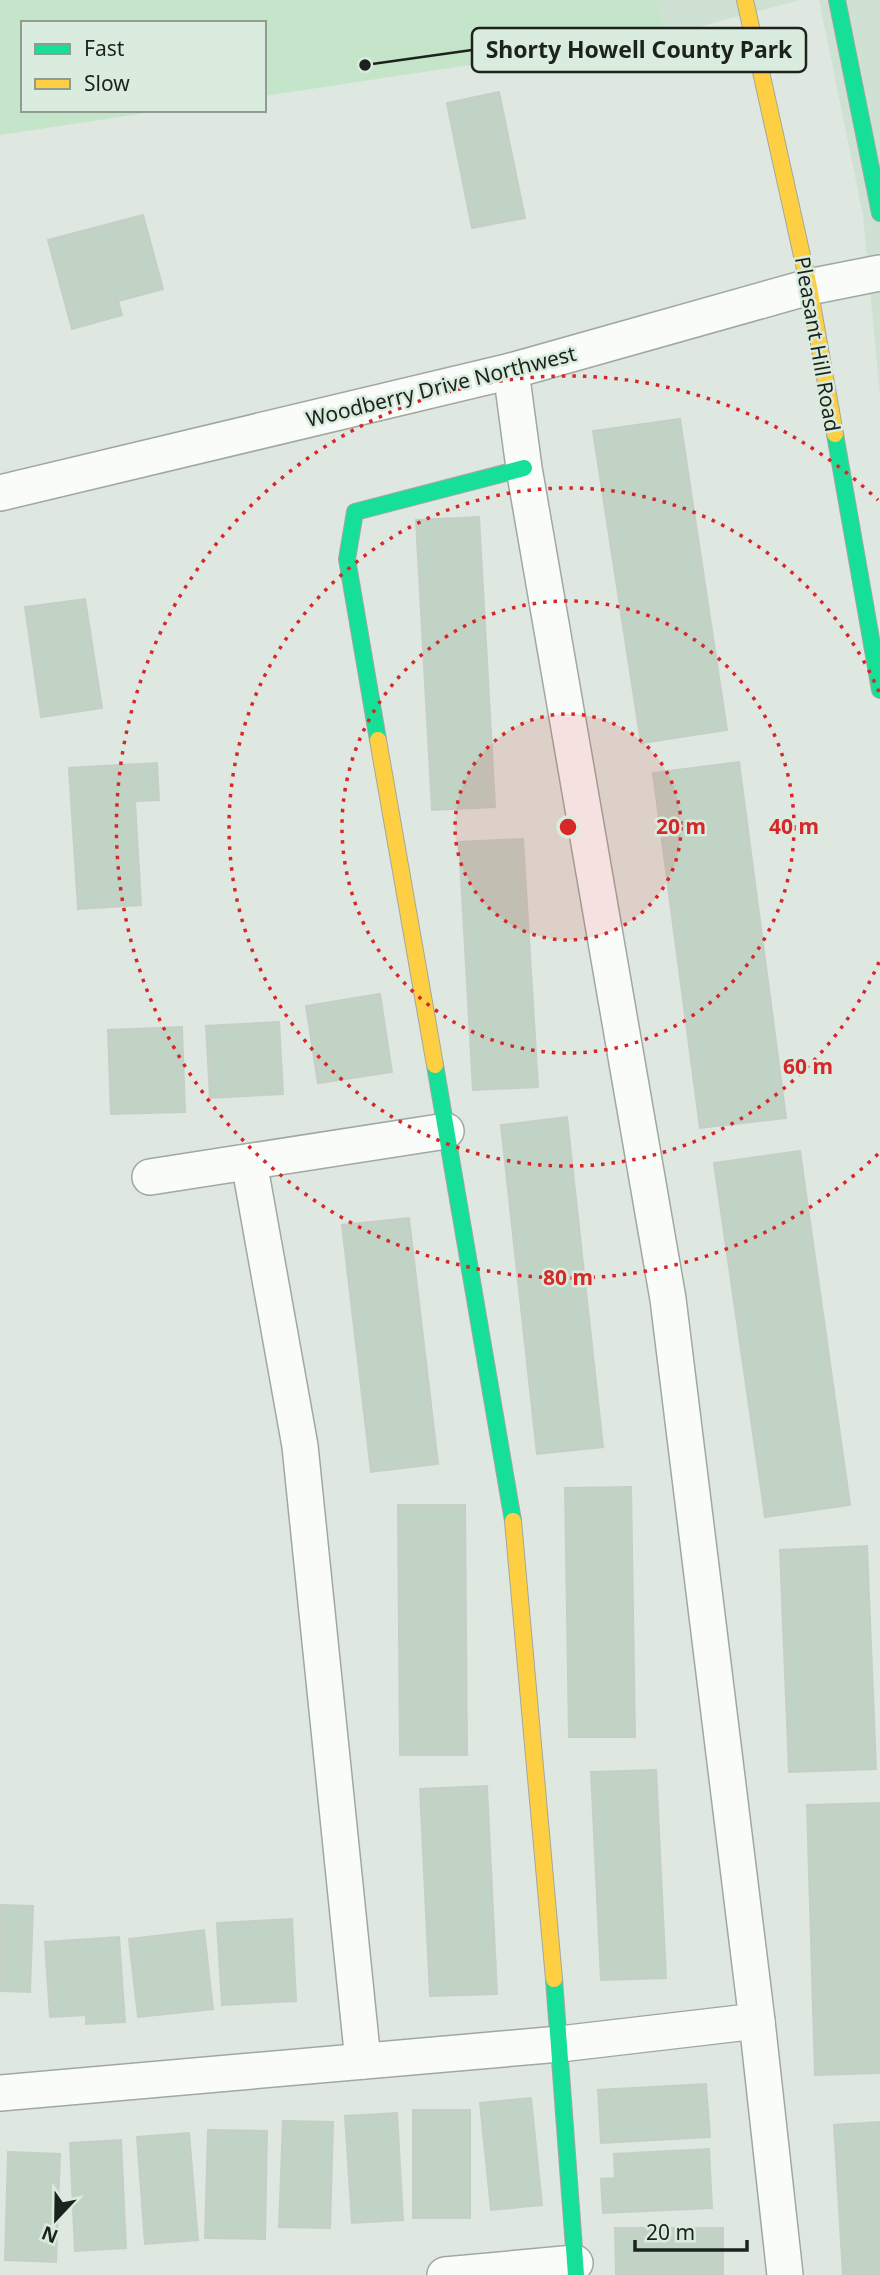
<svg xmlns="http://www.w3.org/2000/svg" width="880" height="2275" viewBox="0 0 880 2275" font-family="'Noto Sans',sans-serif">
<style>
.built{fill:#cfe1d3}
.green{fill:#c5e5cb}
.building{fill:#c1d3c5;stroke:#c6cec7;stroke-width:2}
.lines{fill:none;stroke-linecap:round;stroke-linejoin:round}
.street-casing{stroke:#a0a8a1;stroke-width:38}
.fast-casing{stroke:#a0a8a1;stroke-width:18}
.slow-casing{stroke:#a0a8a1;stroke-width:18}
.street{stroke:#fafcfa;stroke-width:35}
.fast{stroke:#16e098;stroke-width:16}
.slow{stroke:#ffcf43;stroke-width:16}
.ring{fill:none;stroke:#d62828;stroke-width:3.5;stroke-dasharray:3.5 7}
.labels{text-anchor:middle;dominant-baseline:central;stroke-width:5;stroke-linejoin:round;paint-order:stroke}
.street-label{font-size:21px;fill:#1c231e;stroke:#daecdd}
.centre{fill:#d62828;stroke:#daecdd;stroke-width:3.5}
.ring-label{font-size:21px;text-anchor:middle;font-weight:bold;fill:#d62828;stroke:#daecdd;stroke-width:5;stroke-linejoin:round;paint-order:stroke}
.leader{fill:none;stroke:#1c231e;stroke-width:2.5}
.callout-dot{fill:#1c231e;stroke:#daecdd;stroke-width:2.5}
.callout{fill:#daecdd;stroke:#1c231e;stroke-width:2.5}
.callout-label{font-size:23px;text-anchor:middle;font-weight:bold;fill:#1c231e}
</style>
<rect width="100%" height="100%" fill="#dee8e0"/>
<g class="built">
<polygon points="655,0 800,0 669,35"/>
<polygon points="819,0 880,0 880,396 863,215"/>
</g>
<polygon class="green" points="0,0 655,0 669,35 264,96 264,23 23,23 23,110 166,110 0,135"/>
<g class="building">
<polygon points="499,92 525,218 472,228 447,103"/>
<polygon points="143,215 163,289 118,301 122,315 72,329 48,240"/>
<polygon points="680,419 727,730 641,743 593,431"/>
<polygon points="479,517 495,807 432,810 416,520"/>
<polygon points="85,599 102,708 41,717 25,607"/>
<polygon points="739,762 786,1118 700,1128 653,773"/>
<polygon points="157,763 159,800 135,801 141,905 78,909 69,768"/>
<polygon points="523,839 538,1087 473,1090 459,842"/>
<polygon points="380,994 392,1072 318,1083 306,1006"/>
<polygon points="279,1022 283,1094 210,1098 206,1026"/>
<polygon points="182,1027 185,1112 111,1114 108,1030"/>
<polygon points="567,1117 603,1447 537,1454 501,1125"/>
<polygon points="800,1151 850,1505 765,1517 714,1163"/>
<polygon points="409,1218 438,1464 371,1472 342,1225"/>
<polygon points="631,1487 635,1737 569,1737 565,1488"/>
<polygon points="398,1505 465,1505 467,1755 400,1755"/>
<polygon points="867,1546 876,1769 789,1772 780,1550"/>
<polygon points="656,1770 666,1978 601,1980 591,1772"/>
<polygon points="487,1786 497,1994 430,1996 420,1789"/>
<polygon points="880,1803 880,2073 815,2075 807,1805"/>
<polygon points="0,1905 33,1906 30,1992 0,1991"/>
<polygon points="292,1919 296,2001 222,2005 217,1923"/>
<polygon points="204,1930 213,2009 138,2017 129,1939"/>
<polygon points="119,1937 125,2022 86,2024 86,2015 50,2017 45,1942"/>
<polygon points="706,2084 710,2137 601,2143 598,2090"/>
<polygon points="531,2098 542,2205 491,2210 480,2103"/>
<rect x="413" y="2110" width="57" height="108"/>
<polygon points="397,2113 403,2220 352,2223 345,2116"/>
<polygon points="283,2121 333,2122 330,2228 279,2227"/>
<polygon points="880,2122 880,2275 843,2275 834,2125"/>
<polygon points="208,2130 267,2131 265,2239 205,2238"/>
<polygon points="189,2133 198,2240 145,2244 137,2137"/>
<polygon points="121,2140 126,2248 75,2251 70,2143"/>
<polygon points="709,2149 712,2208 603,2213 601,2179 615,2178 614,2154"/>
<polygon points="8,2152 60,2154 56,2262 5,2260"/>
<polygon points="615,2228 723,2228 723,2275 616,2275"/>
</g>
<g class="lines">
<g class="street-casing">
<g id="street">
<polyline points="511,371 524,468 668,1299 757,2021 785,2275"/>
<polyline points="0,493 511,371 809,287 880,273"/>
<polyline points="249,1162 300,1446 363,2061"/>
<polyline points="150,1177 446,1131"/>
<polyline points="0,2093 560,2044 757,2021"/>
<polyline points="445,2275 575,2263"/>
</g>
</g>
<g class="fast-casing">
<g id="fast">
<polyline points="837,0 880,213"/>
<polyline points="835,434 880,690"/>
<polyline points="378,740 347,559 355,512 524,468"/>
<polyline points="435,1065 513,1521"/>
<polyline points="554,1979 576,2275"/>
</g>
</g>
<g class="slow-casing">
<g id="slow">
<polyline points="745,0 809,287 835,434"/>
<polyline points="378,740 435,1065"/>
<polyline points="513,1521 554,1979"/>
</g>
</g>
<use href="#street" class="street"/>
<use href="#fast" class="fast"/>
<use href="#slow" class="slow"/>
</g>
<circle cx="568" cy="827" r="113" fill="#d62828" fill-opacity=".12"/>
<g class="ring">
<circle cx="568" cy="827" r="113"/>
<circle cx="568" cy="827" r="226"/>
<path d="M879 962A339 339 0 1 1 879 692"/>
<path d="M878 1154A451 451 0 1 1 878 500"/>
</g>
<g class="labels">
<g class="street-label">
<text transform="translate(818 344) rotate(80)">Pleasant Hill Road</text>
<text transform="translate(441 386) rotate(-14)">Woodberry Drive Northwest</text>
</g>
</g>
<circle cx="568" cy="827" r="10" class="centre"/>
<g class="ring-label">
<text x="681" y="834">20 m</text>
<text x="794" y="834">40 m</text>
<text x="808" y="1074">60 m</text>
<text x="568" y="1285">80 m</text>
</g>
<path class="leader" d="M365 65L472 50"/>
<circle class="callout-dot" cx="365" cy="65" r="7"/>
<rect class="callout" x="472" y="28" width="334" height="44" rx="7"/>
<g class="callout-label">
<text x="639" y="58">Shorty Howell County Park</text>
</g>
<rect x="21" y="21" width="245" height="91" fill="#daecdd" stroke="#8e9c91" stroke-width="2"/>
<rect x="35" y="44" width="35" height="10" fill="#16e098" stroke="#8e9c91" stroke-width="2"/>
<text x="84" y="56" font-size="21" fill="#1c231e">Fast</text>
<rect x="35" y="79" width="35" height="10" fill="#ffcf43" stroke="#8e9c91" stroke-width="2"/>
<text x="84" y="91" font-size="21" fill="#1c231e">Slow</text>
<g transform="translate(56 2219) rotate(202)" stroke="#daecdd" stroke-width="5" paint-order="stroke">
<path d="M0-5L12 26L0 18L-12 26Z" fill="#1c231e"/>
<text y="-10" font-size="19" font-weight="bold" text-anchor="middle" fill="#1c231e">N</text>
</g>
<path d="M635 2240v10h112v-10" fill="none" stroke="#1c231e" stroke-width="3.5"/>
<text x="646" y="2240" font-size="21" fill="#1c231e" stroke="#daecdd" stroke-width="5" paint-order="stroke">20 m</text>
</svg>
